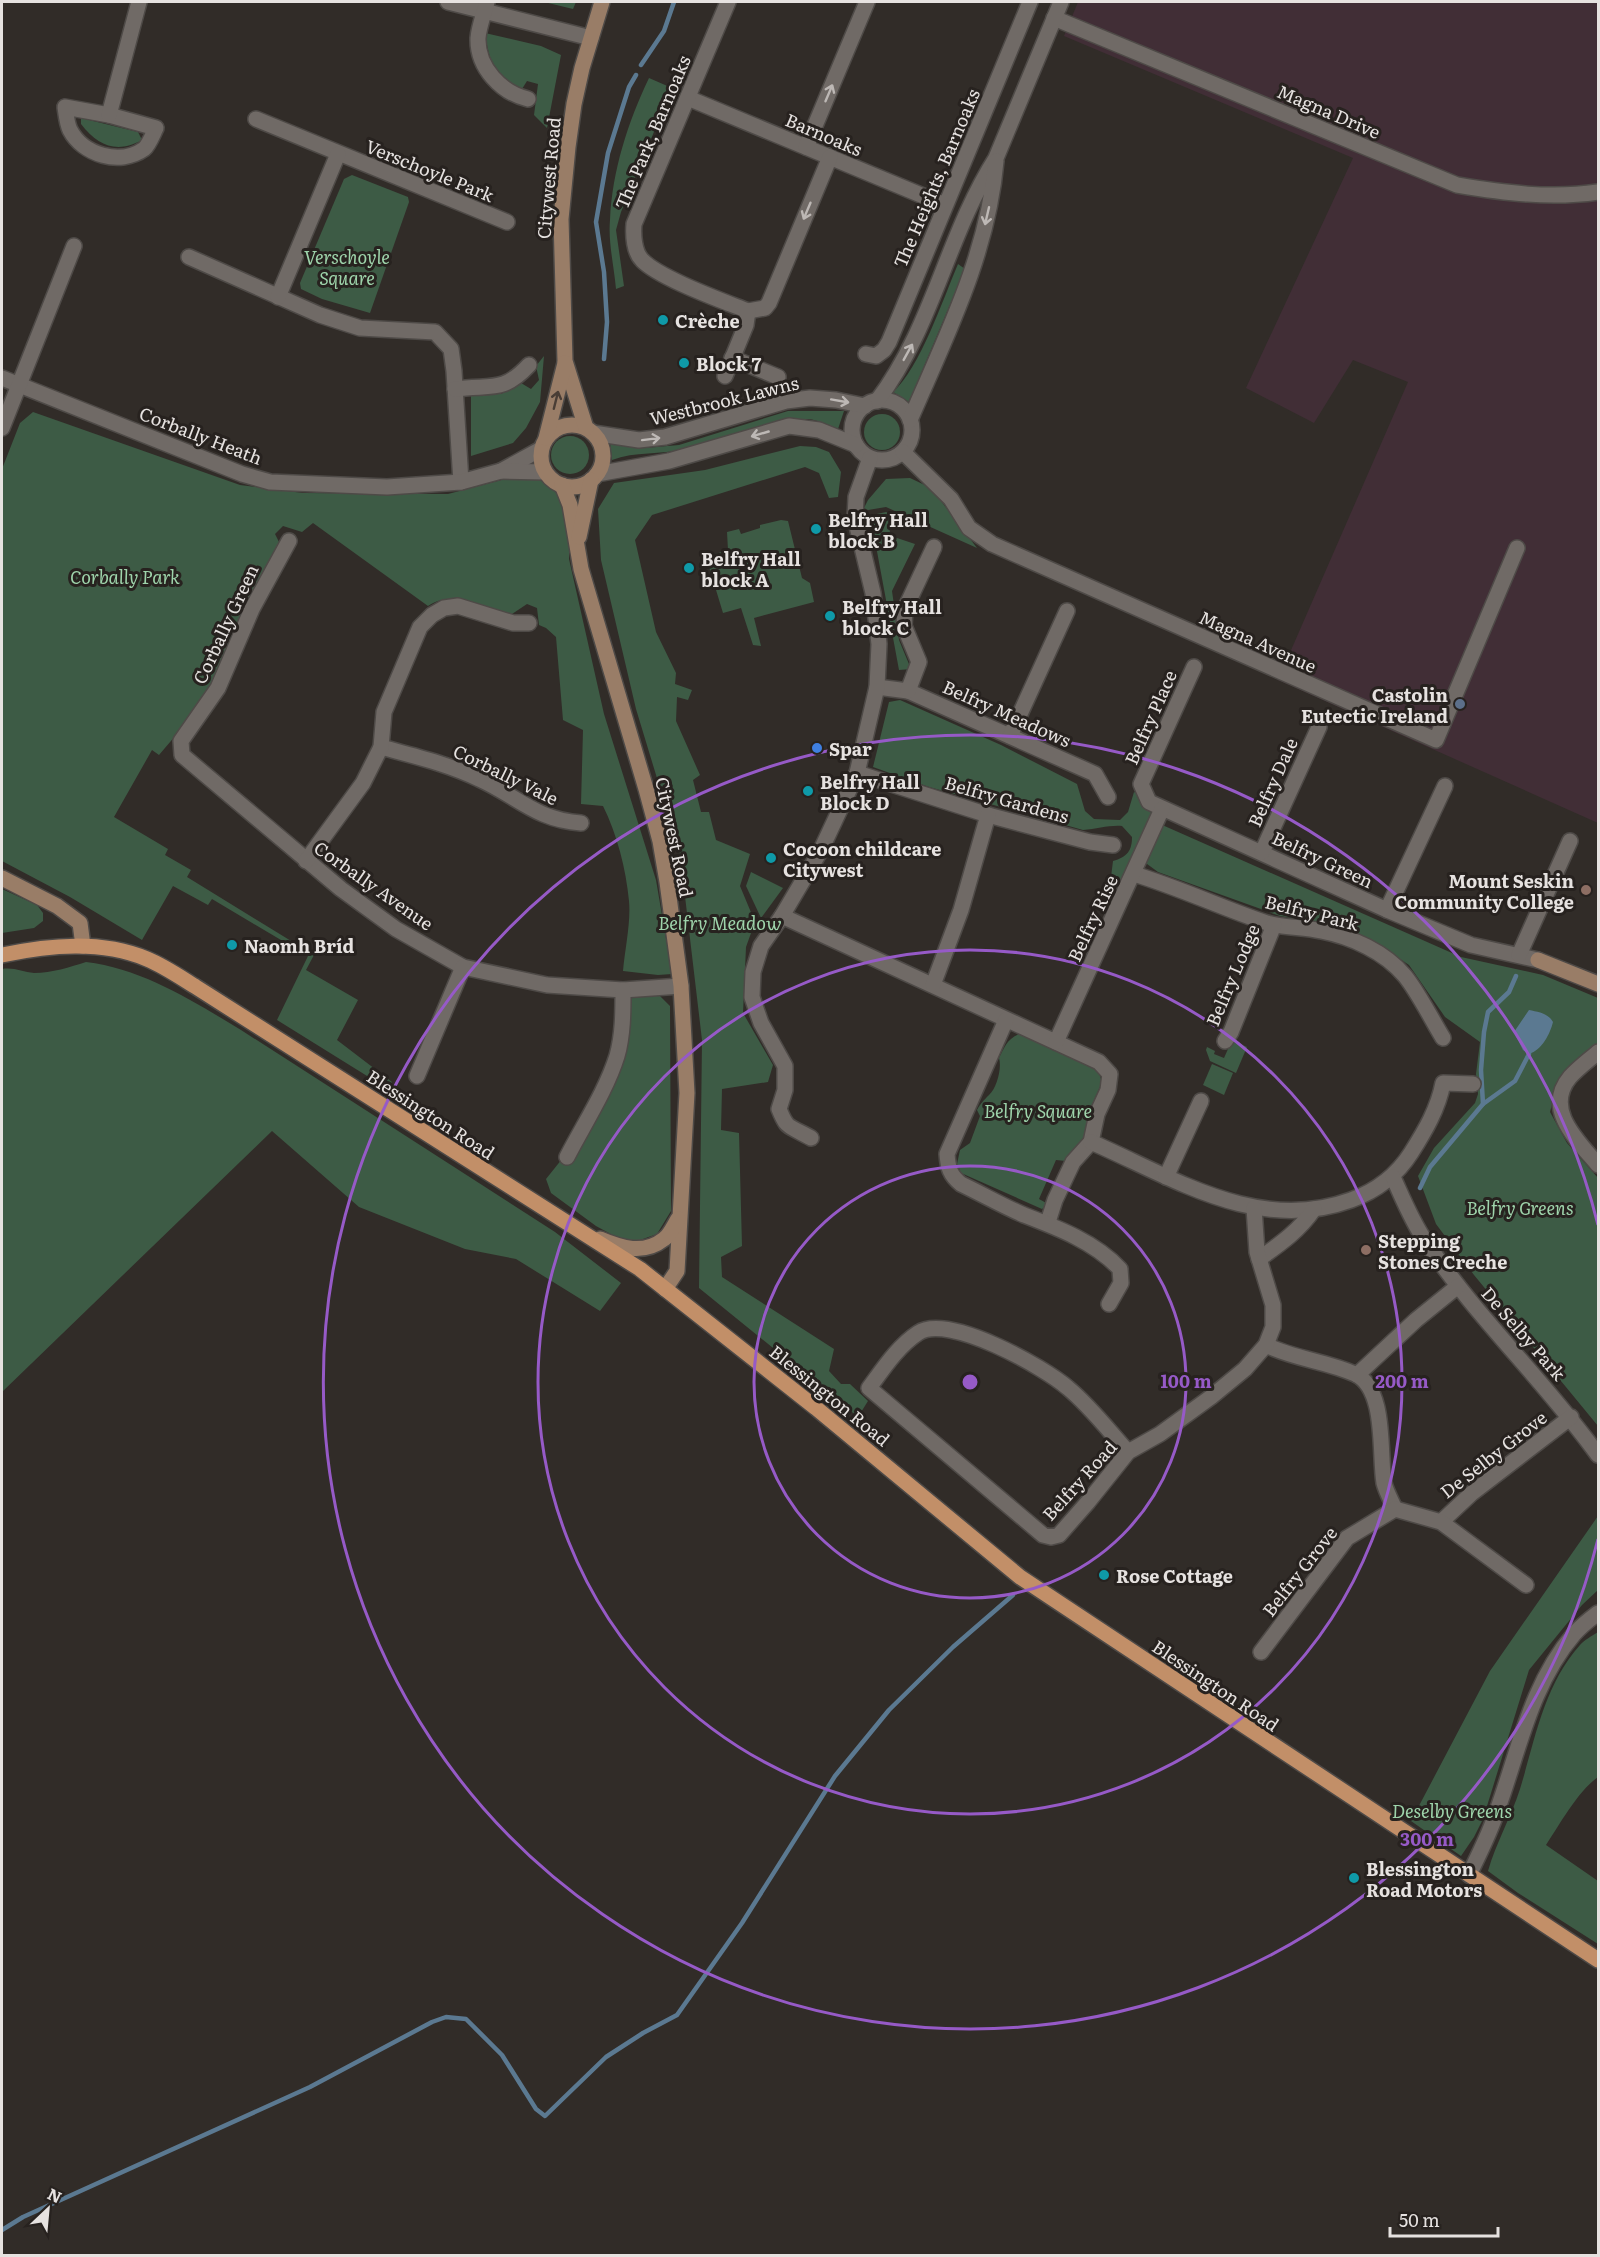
<svg xmlns="http://www.w3.org/2000/svg" width="1600" height="2257" viewBox="0 0 1600 2257" font-family="Literata,serif">
<style>
.industrial{fill:#412e36}
.green{fill:#3d5b45}
.water{fill:#5b7991}
.lines{fill:none;stroke-linecap:round;stroke-linejoin:round}
.stream{stroke:#5b7991;stroke-width:4.5}
.street-casing{stroke:#4e4a47;stroke-width:18}
.secondary-casing{stroke:#4e4a47;stroke-width:18}
.primary-casing{stroke:#4e4a47;stroke-width:18}
.street{stroke:#706a66;stroke-width:15}
.secondary{stroke:#997d67;stroke-width:15}
.primary{stroke:#c28f68;stroke-width:15}
.oneway{stroke:#bdb8b5}
.oneway2{stroke:#493d35}
.ring{fill:none;stroke:#965ac7;stroke-width:3}
.culture-dot{fill:#0f9aa8;stroke:#27221f;stroke-width:2}
.service-dot{fill:#5c6f8a;stroke:#27221f;stroke-width:2}
.shop-dot{fill:#3f7fe0;stroke:#27221f;stroke-width:2}
.education-dot{fill:#8d6e63;stroke:#27221f;stroke-width:2}
.labels{text-anchor:middle;dominant-baseline:central;stroke-width:6;stroke-linejoin:round;paint-order:stroke}
.street-label{font-size:18px;fill:#e6e2e0;stroke:#27221f}
.park-label{font-size:18px;font-style:italic;fill:#9ed4ab;stroke:#27221f}
.poi-label{font-size:18px;font-weight:bold;fill:#e6e2e0;stroke:#27221f;text-anchor:start}
.centre{fill:#965ac7;stroke:#27221f;stroke-width:3}
.ring-label{font-size:18px;text-anchor:middle;font-weight:bold;fill:#965ac7;stroke:#27221f;stroke-width:6;stroke-linejoin:round;paint-order:stroke}
</style>
<rect width="100%" height="100%" fill="#312c28"/>
<polygon class="industrial" points="1078,2 1598,2 1598,823 1278,680 1408,382 1353,360 1314,423 1246,388 1353,158 1064,36"/>
<g class="green">
<polygon points="544,2 576,2 573,9"/>
<path d="M485,33l56,13 20,9 -14,73 -13,-13 4,-31 -11,-3 -5,8 -8,-1c-5,-8 -11,-11 -17,-18 -8,-9 -10,-25 -12,-37z"/>
<path d="M649,78l23,10 -51,124 -5,18 8,56 -8,3c-2,-23 -8,-47 -6,-69 2,-49 18,-98 39,-142z"/>
<path d="M81,118l57,14 4,8c-25,14 -44,6 -61,-16z"/>
<polygon points="352,175 408,197 409,202 370,313 322,299 301,289 300,283 344,179"/>
<path d="M958,264l7,5 -56,133 -16,-10c27,-24 50,-93 65,-128z"/>
<polygon points="544,356 540,402 526,428 513,443 471,456 471,394 501,394 521,383 531,389 539,380 536,366"/>
<path d="M788,411h56l-6,18c-9,-4 -20,-9 -30,-10 -35,-2 -88,22 -123,30 -24,6 -50,2 -73,11l-2,-18 35,6 34,-3z"/>
<path d="M33,412l207,73 63,8 145,1 73,-19h20l20,17 8,22v45l35,155 52,166 16,94 -14,1 -35,-4c2,-22 8,-49 6,-70 -3,-32 -12,-67 -26,-95l-22,-2 2,-74 -20,-10 -7,-83 -10,-9 -7,-3 -2,-17 -10,-4 -18,12c-25,-9 -56,-27 -81,-10l-115,-83 -11,9 -19,-6 -8,8 4,8 -39,77 -27,63 -37,53 -17,20 -7,-5 -38,67 54,32 -3,6 26,15 -4,7 127,78 -8,15 52,30 -21,40 55,42 -4,7 -111,-69 31,-64 -96,-57 -4,6 -35,-19 -31,54 -72,-43 -68,-36v-392l18,-46z"/>
<circle cx="882" cy="432" r="18"/>
<circle cx="570" cy="455" r="19"/>
<polygon points="800,446 816,447 829,452 841,472 838,497 829,498 819,473 805,467 652,515 635,540 656,632 676,673 675,684 692,690 688,700 677,697 676,721 700,775 693,780 701,812 709,812 716,840 750,854 740,886 755,922 746,947 743,1013 773,1065 768,1082 722,1089 721,1130 739,1133 742,1246 721,1257 722,1277 834,1349 829,1371 841,1384 850,1384 868,1401 858,1417 699,1288 702,1040 680,854 636,709 601,560 598,509 614,483 705,470"/>
<polygon points="910,478 931,488 977,548 886,507 868,510 864,508 868,500 886,479"/>
<polygon points="886,512 907,520 889,528 891,536 915,544 892,591 899,640 911,669 899,670 871,519 872,515"/>
<polygon points="781,520 788,521 802,578 810,583 814,602 754,618 761,646 753,645 741,608 723,613 706,557 728,550 727,532 739,529 741,534 760,528 760,525"/>
<path d="M900,700l101,45 76,39 8,27 9,8 26,1 8,-8 6,-20 8,4 18,28 301,133 82,18 55,23v47l-40,37 -8,30 17,31 31,35v248l-124,-151 -38,-51 -18,-48 16,-28 41,-45 3,-9 -2,-20 4,-32 -35,-25 -36,-52 -39,-26 -35,-14 -55,-9 -122,-44 -15,-11 -19,19 -13,-3 2,-16c14,-4 19,-10 19,-24l-10,-11c-13,-1 -25,3 -39,4l-154,-43 -56,-20 16,-65z"/>
<polygon points="751,872 783,888 761,918 746,886"/>
<polygon points="2,889 37,905 43,913 43,921 34,928 2,933"/>
<path d="M86,962c57,7 107,39 155,68l314,202 66,51 -21,28 -84,-52 -51,-10 -106,-42 -87,-76 -270,261v-423c12,-2 21,3 32,4 18,0 36,-6 52,-11z"/>
<polygon points="621,996 660,996 670,1006 671,1211 657,1234 629,1244 596,1226 551,1193 546,1179 562,1159 615,1054"/>
<path d="M1019,1034l79,36 4,12 -14,32 -2,23 -20,24 -10,-1 -17,39 9,5 -6,5 -81,-36 -4,-9 3,-14 10,-7 10,-27 -3,-6c4,-7 6,-9 12,-15 8,-7 13,-27 10,-37 5,-10 8,-19 20,-24z"/>
<polygon points="1232,1040 1247,1047 1236,1073 1210,1061 1206,1050 1207,1047 1215,1051 1214,1054 1224,1058"/>
<polygon points="1212,1064 1233,1073 1224,1095 1203,1085"/>
<polygon points="1598,1516 1598,1590 1582,1605 1529,1670 1483,1819 1474,1837 1461,1856 1411,1821 1490,1671"/>
<path d="M1598,1632v145c-20,14 -38,47 -52,68l52,36v63l-80,-51 -30,-22c8,-28 23,-54 32,-82 15,-49 24,-104 60,-144 4,-5 12,-9 18,-13z"/>
</g>
<path class="water" d="M1529,1010c9,2 19,3 24,12 -3,12 -11,28 -24,32l-6,-4 -9,-18z"/>
<g class="lines">
<g class="stream">
<polyline points="641,65 664,31 674,2"/>
<polyline points="604,359 607,322 604,272 596,222 608,153 629,87 636,75"/>
<polyline points="1483,1104 1515,1081 1529,1054"/>
<polyline points="1420,1188 1430,1167 1483,1104 1481,1070 1484,1032 1488,1012 1509,992 1516,976"/>
<polyline points="2,2230 23,2217 310,2087 432,2022 446,2017 466,2019 502,2055 536,2109 545,2116 606,2057 643,2033 677,2015 742,1923 835,1776 889,1710 953,1647 1013,1595"/>
</g>
<g class="street-casing">
<g id="street">
<polyline points="448,2 591,38"/>
<path d="M487,2c-3,12 -8,24 -9,36 -1,30 24,55 50,61"/>
<path d="M1054,18l403,167c48,8 93,14 141,7"/>
<polyline points="688,98 945,205"/>
<path d="M65,107l44,8 47,13c-3,6 -7,17 -12,21 -24,17 -61,6 -74,-19 -3,-6 -4,-16 -5,-23z"/>
<polyline points="109,115 139,2"/>
<polyline points="256,119 507,222"/>
<polyline points="806,147 867,2"/>
<polyline points="189,257 320,315 360,328 435,332 451,349 454,371 461,482"/>
<polyline points="278,297 338,154"/>
<polyline points="748,311 765,308 769,303 830,157"/>
<polyline points="866,354 876,356 884,350 889,342 1030,2"/>
<polyline points="732,358 778,377"/>
<path d="M725,376l21,-51 2,-14c-25,-10 -89,-33 -106,-51 -8,-8 -9,-25 -8,-36l94,-222"/>
<polyline points="2,378 242,474 270,482 387,487 461,482 501,471 541,449"/>
<path d="M455,389c36,-5 47,5 74,-24"/>
<circle cx="882" cy="430" r="30"/>
<path d="M877,401c56,-74 70,-166 119,-243l65,-156"/>
<path d="M910,420c36,-84 78,-166 86,-259"/>
<polyline points="2,428 74,246"/>
<polyline points="593,433 639,440 665,437 786,401 810,398 836,400 865,406"/>
<polyline points="903,452 951,499 969,528 992,544 1436,740 1517,548"/>
<polyline points="501,471 545,472"/>
<polyline points="597,474 669,461 789,426 819,430 856,445"/>
<polyline points="289,541 252,609 218,688 181,741 182,755 341,889 396,929 463,967 547,985 623,990 681,986"/>
<polyline points="1194,667 1141,784 1149,802 1387,910 1471,945 1538,960"/>
<polyline points="877,687 908,691 1095,774 1108,797"/>
<polyline points="908,691 919,662 904,626 905,609 934,547"/>
<polyline points="1010,736 1067,611"/>
<path d="M381,747c33,9 67,17 98,32 38,17 57,41 102,44"/>
<polyline points="857,773 988,815 1090,842 1113,845"/>
<polyline points="1262,852 1319,727"/>
<polyline points="306,861 363,783 381,747 384,712 420,627 432,615 444,608 458,606 513,623 529,623"/>
<path d="M1134,874c46,14 88,34 133,49 18,5 37,4 54,8 31,6 64,21 84,45 13,16 27,44 38,62"/>
<polyline points="1387,910 1445,786"/>
<polyline points="782,916 1099,1062 1110,1074 1108,1090 1097,1114 1091,1142 1073,1162 1055,1200 1048,1222"/>
<polyline points="1519,955 1570,841"/>
<polyline points="933,985 961,910 988,815"/>
<path d="M1006,1020l-59,134c1,14 3,21 14,30 21,10 42,22 63,31 34,13 71,27 96,54l1,14 -12,21"/>
<polyline points="1225,1041 1231,1032 1274,925"/>
<polyline points="1056,1042 1162,809"/>
<path d="M1598,1052c-9,8 -20,16 -28,25 -27,32 8,64 28,88"/>
<polyline points="417,1076 463,967"/>
<path d="M811,1138c-6,-4 -22,-10 -25,-15 -3,-4 -5,-9 -7,-14l6,-19v-24l-24,-43 -9,-26 1,-25 8,-26 21,-30 39,-66 36,-77 7,-30 13,-56 2,-43 -6,-51 -18,-75 1,-21 14,-39"/>
<path d="M1091,1142c83,36 167,92 260,58 25,-9 46,-25 60,-47 14,-22 27,-44 32,-70l30,1"/>
<path d="M567,1157c17,-33 39,-66 50,-101 6,-21 6,-44 6,-66"/>
<polyline points="1166,1177 1201,1101"/>
<path d="M1393,1177c10,22 19,45 33,65 51,76 119,139 172,213"/>
<path d="M1259,1259c21,-15 40,-28 55,-50"/>
<path d="M1266,1345c28,14 60,16 89,29 32,15 24,80 29,109 2,8 7,17 11,26"/>
<polyline points="1357,1375 1416,1320 1458,1286"/>
<path d="M1128,1452c-19,-21 -38,-46 -60,-64 -24,-21 -120,-75 -150,-55 -20,13 -35,36 -49,55l174,147 8,2 8,-2 29,-33 40,-50 32,-18 51,-37 34,-28 21,-24 7,-18v-22l-16,-53 -3,-44"/>
<polyline points="1441,1522 1472,1493 1571,1417"/>
<polyline points="1261,1652 1347,1538 1395,1509 1441,1522 1526,1585"/>
<path d="M1469,1875c10,-21 21,-42 28,-64 22,-61 34,-127 77,-177 7,-8 16,-15 24,-21"/>
</g>
</g>
<g class="secondary-casing">
<g id="secondary">
<circle cx="572" cy="456" r="31"/>
<polyline points="586,428 565,361 561,219 568,147 574,104 582,68 602,2"/>
<polyline points="546,438 565,363"/>
<polyline points="562,485 570,505 581,569 646,789 660,841 667,882 681,986 687,1093 677,1271 665,1289"/>
<polyline points="579,537 591,480"/>
<polyline points="2,878 57,906 80,923 83,946"/>
<polyline points="1538,960 1598,984"/>
<path d="M600,1239c21,9 44,16 64,0 6,-4 10,-14 14,-20"/>
</g>
</g>
<g class="primary-casing">
<path id="primary" d="M2,955c48,-10 99,-15 145,4 17,7 33,18 49,28l444,282 176,139 204,169 578,383"/>
</g>
<use href="#street" class="street"/>
<use href="#secondary" class="secondary"/>
<use href="#primary" class="primary"/>
</g>
<defs><path id="oneway-shaft" d="M-6 0H5M1.5-3L5.5 0L1.5 3" fill="none" stroke-width="1.6" stroke-linecap="round" stroke-linejoin="round" transform="scale(1.5)"/></defs>
<g class="oneway">
<use href="#oneway-shaft" transform="translate(829 93) rotate(-67)"/>
<use href="#oneway-shaft" transform="translate(807 211) rotate(113)"/>
<use href="#oneway-shaft" transform="translate(987 216) rotate(103)"/>
<use href="#oneway-shaft" transform="translate(908 352) rotate(-61)"/>
<use href="#oneway-shaft" transform="translate(840 401) rotate(10)"/>
<use href="#oneway-shaft" transform="translate(760 434) rotate(164)"/>
<use href="#oneway-shaft" transform="translate(651 439) rotate(-7)"/>
</g>
<use class="oneway2" href="#oneway-shaft" transform="translate(556 400) rotate(-76)"/>
<g class="ring">
<circle cx="970" cy="1382" r="216"/>
<circle cx="970" cy="1382" r="432"/>
<path d="M1598 1539A647 647 0 1 1 1598 1225"/>
</g>
<g class="culture-dot">
<circle cx="663" cy="320" r="6"/>
<circle cx="684" cy="363" r="6"/>
<circle cx="816" cy="529" r="6"/>
<circle cx="689" cy="568" r="6"/>
<circle cx="830" cy="616" r="6"/>
<circle cx="808" cy="791" r="6"/>
<circle cx="771" cy="858" r="6"/>
<circle cx="232" cy="945" r="6"/>
<circle cx="1104" cy="1575" r="6"/>
<circle cx="1354" cy="1878" r="6"/>
</g>
<circle class="service-dot" cx="1460" cy="704" r="6"/>
<circle class="shop-dot" cx="817" cy="748" r="6"/>
<g class="education-dot">
<circle cx="1586" cy="890" r="6"/>
<circle cx="1366" cy="1250" r="6"/>
</g>
<g class="labels">
<g class="street-label">
<text transform="translate(1329 111) rotate(23)">Magna Drive</text>
<text transform="translate(652 132) rotate(-67)">The Park, Barnoaks</text>
<text transform="translate(824 134) rotate(23)">Barnoaks</text>
<text transform="translate(430 170) rotate(22)">Verschoyle Park</text>
<text transform="translate(548 178) rotate(-85)">Citywest Road</text>
<text transform="translate(936 178) rotate(-67)">The Heights, Barnoaks</text>
<text transform="translate(724 400) rotate(-14)">Westbrook Lawns</text>
<text transform="translate(201 435) rotate(21)">Corbally Heath</text>
<text transform="translate(225 624) rotate(-65)">Corbally Green</text>
<text transform="translate(1258 641) rotate(24)">Magna Avenue</text>
<text transform="translate(1007 713) rotate(24)">Belfry Meadows</text>
<text transform="translate(1150 717) rotate(-66)">Belfry Place</text>
<text transform="translate(506 774) rotate(26)">Corbally Vale</text>
<text transform="translate(1272 782) rotate(-66)">Belfry Dale</text>
<text transform="translate(1007 799) rotate(16)">Belfry Gardens</text>
<text transform="translate(675 837) rotate(78)">Citywest Road</text>
<text transform="translate(1323 859) rotate(25)">Belfry Green</text>
<text transform="translate(374 885) rotate(35)">Corbally Avenue</text>
<text transform="translate(1312 912) rotate(14)">Belfry Park</text>
<text transform="translate(1092 918) rotate(-65)">Belfry Rise</text>
<text transform="translate(1232 975) rotate(-67)">Belfry Lodge</text>
<text transform="translate(431 1114) rotate(33)">Blessington Road</text>
<text transform="translate(1524 1333) rotate(49)">De Selby Park</text>
<text transform="translate(830 1395) rotate(39)">Blessington Road</text>
<text transform="translate(1493 1454) rotate(-38)">De Selby Grove</text>
<text transform="translate(1079 1480) rotate(-48)">Belfry Road</text>
<text transform="translate(1299 1571) rotate(-52)">Belfry Grove</text>
<text transform="translate(1216 1685) rotate(34)">Blessington Road</text>
</g>
<g class="park-label">
<text x="347" y="256">Verschoyle<tspan x="347" dy="21">Square</tspan></text>
<text x="125" y="576">Corbally Park</text>
<text x="720" y="922">Belfry Meadow</text>
<text x="1038" y="1110">Belfry Square</text>
<text x="1520" y="1207">Belfry Greens</text>
<text x="1452" y="1810">Deselby Greens</text>
</g>
<g class="poi-label">
<text x="675" y="320">Crèche</text>
<text x="696" y="363">Block 7</text>
<text x="828" y="519">Belfry Hall<tspan x="828" dy="21">block B</tspan></text>
<text x="701" y="558">Belfry Hall<tspan x="701" dy="21">block A</tspan></text>
<text x="842" y="606">Belfry Hall<tspan x="842" dy="21">block C</tspan></text>
<text x="1448" y="694" text-anchor="end">Castolin<tspan x="1448" dy="21">Eutectic Ireland</tspan></text>
<text x="829" y="748">Spar</text>
<text x="820" y="781">Belfry Hall<tspan x="820" dy="21">Block D</tspan></text>
<text x="783" y="848">Cocoon childcare<tspan x="783" dy="21">Citywest</tspan></text>
<text x="1574" y="880" text-anchor="end">Mount Seskin<tspan x="1574" dy="21">Community College</tspan></text>
<text x="244" y="945">Naomh Bríd</text>
<text x="1378" y="1240">Stepping<tspan x="1378" dy="21">Stones Creche</tspan></text>
<text x="1116" y="1575">Rose Cottage</text>
<text x="1366" y="1868">Blessington<tspan x="1366" dy="21">Road Motors</tspan></text>
</g>
</g>
<circle cx="970" cy="1382" r="9" class="centre"/>
<g class="ring-label">
<text x="1186" y="1388">100 m</text>
<text x="1402" y="1388">200 m</text>
<text x="1427" y="1846">300 m</text>
</g>
<rect width="1600" height="2257" fill="none" stroke="#e6e2e0" stroke-width="6"/>
<g transform="translate(48 2209) rotate(26)" stroke="#27221f" stroke-width="4.5" paint-order="stroke">
<path d="M0-4.5L10 22L0 15L-10 22Z" fill="#e6e2e0"/>
<text y="-9" font-size="16" font-weight="bold" text-anchor="middle" fill="#e6e2e0">N</text>
</g>
<path d="M1390 2227v9h108v-9" fill="none" stroke="#e6e2e0" stroke-width="3"/>
<text x="1399" y="2227" font-size="18" fill="#e6e2e0" stroke="#27221f" stroke-width="4.5" paint-order="stroke">50 m</text>
</svg>
